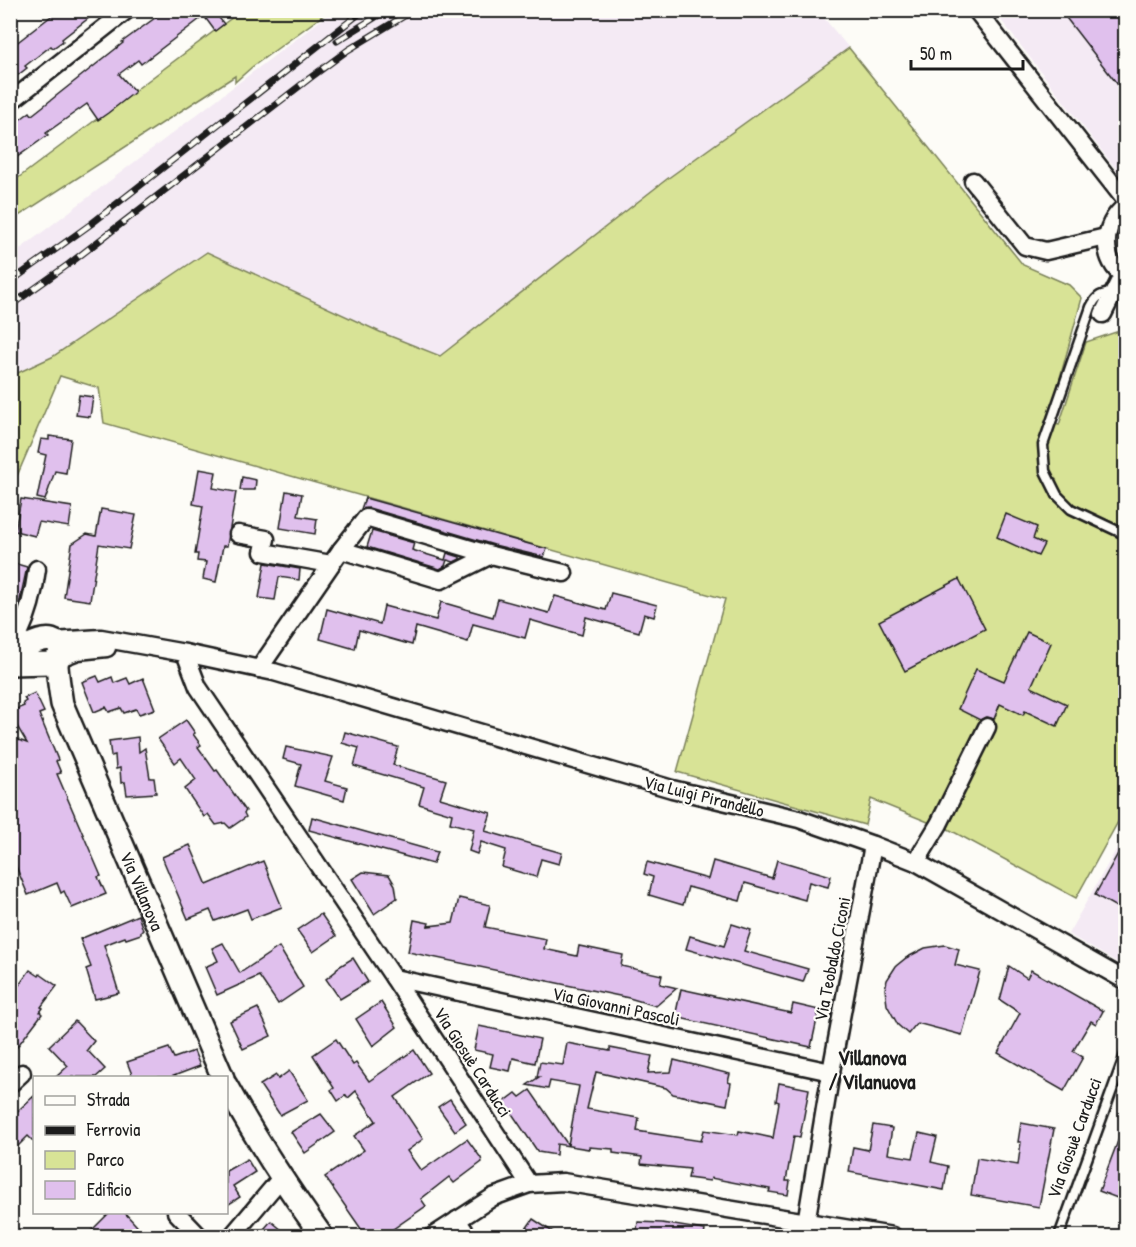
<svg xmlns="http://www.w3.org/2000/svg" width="1136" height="1247" viewBox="0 0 1136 1247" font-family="'Patrick Hand',sans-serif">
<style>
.built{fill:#f4eaf4}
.green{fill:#d8e396;stroke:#7a8059;stroke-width:1.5}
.building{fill:#e0c0ed;stroke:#1c1c1c;stroke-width:1.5}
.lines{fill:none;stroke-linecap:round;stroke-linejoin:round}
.service-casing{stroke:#1c1c1c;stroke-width:13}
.minor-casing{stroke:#1c1c1c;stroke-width:21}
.tertiary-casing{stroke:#1c1c1c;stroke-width:26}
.service{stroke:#fdfcf7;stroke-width:8}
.minor{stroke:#fdfcf7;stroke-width:16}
.tertiary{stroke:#fdfcf7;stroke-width:21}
.rail-casing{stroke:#1c1c1c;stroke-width:7}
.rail{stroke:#fdfcf7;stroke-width:4.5;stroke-dasharray:14;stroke-linecap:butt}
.labels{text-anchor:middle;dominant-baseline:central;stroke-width:4.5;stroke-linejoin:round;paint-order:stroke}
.street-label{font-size:18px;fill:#1c1c1c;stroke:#fdfcf7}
.quarter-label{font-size:21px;font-weight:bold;fill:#1c1c1c;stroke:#fdfcf7}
</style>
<rect width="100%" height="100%" fill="#fdfcf7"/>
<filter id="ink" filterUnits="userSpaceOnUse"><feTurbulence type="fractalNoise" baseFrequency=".0167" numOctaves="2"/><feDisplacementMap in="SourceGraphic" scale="12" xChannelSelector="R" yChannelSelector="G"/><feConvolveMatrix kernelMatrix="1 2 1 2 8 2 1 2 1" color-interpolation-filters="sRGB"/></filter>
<g filter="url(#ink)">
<g class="built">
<polygon points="333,11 818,11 849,48 667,179 440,357 380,332 52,357 11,376 11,256"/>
<polygon points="994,11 1125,11 1125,181"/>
<polygon points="1125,834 1125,967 1068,934"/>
</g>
<g class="green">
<polygon points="241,11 329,11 252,67 235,82 235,76 11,221 10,184"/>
<polygon points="849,48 1023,265 1069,285 1082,298 1048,421 1059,425 1086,342 1125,329 1125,809 1076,898 939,824 928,822 871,799 865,825 677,772 725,599 104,423 99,388 60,376 11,490 11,376 52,357 207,252 380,332 440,356 667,179"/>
</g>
<g class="building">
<polygon points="59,10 99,10 62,39 63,41 53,48 51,46 25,66 27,68 18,75 10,68 10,48"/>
<polygon points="166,10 213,10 224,24 215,31 204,16 141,64 138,60 119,74 135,92 108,113 98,120 87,104 46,133 48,135 10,162 10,127 30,112 32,115 123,43 122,42"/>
<polygon points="1060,10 1125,10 1125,94"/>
<polygon points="79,395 93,397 90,417 76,415"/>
<polygon points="49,436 71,439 66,473 55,471 45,500 37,498 46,455 38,453 41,439 49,440"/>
<polygon points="199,469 216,472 213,488 236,492 227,546 223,546 216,582 203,579 206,562 197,561 198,554 195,554 203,506 193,504"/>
<polygon points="242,477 256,480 255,490 240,490"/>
<polygon points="286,491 302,494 298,516 317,519 315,534 280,528"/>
<polygon points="365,498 547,549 544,557 494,545 369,508 361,509"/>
<polygon points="21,499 72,507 69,527 39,522 35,536 15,531"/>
<polygon points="101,509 136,515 129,549 99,544 90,601 64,597 72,544 87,534 96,536"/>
<polygon points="1006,514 1037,527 1033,539 1044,544 1038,556 997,537"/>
<polygon points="372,531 414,543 412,550 445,560 447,553 460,557 460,559 454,562 447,560 445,566 440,569 367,547"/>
<polygon points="10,562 27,567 20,600 19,604 16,603 14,612 10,611"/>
<polygon points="265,563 300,569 299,580 279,577 275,600 259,598"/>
<polygon points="959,579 985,629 905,671 879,621"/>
<polygon points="611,593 657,605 654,617 644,614 639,632 586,617 582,635 530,620 525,638 473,624 468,642 416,627 412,645 359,630 355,649 320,639 327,609 380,624 384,606 436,620 441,602 493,617 498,599 549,613 555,596 606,610"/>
<polygon points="1027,632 1051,643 1031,687 1067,704 1057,726 1025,711 1023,715 1000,704 994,719 987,717 980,720 958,709 976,669 1004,681"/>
<polygon points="97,676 100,682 112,677 114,683 127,678 130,684 143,678 155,709 139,714 136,709 124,713 121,708 109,712 106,707 94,712 82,682"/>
<polygon points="35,693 44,712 39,714 58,760 56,761 61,773 57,774 101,876 98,877 106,894 72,908 64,891 61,893 57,883 28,895 10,852 10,737 27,743 11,716 15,713 14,710 24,706 23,703 26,701 24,698"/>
<polygon points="186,720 195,733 193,734 201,745 198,747 215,771 217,770 246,811 244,813 246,817 230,828 225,823 216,825 208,814 204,817 185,789 196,780 181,758 175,763 158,739"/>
<polygon points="345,732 398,747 393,765 446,780 440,798 491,813 485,831 562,853 559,864 541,859 536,877 502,867 506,850 481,842 477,854 469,851 474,829 450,823 452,814 419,804 424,787 354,766 359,748 342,743"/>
<polygon points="138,737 139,752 145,748 150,778 154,778 156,793 127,795 125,782 121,783 120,768 116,769 115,755 111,756 109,741"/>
<polygon points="286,747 333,757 325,781 347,787 344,800 295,786 301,764 283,759"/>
<polygon points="312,817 437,852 433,864 309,830"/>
<polygon points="1125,841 1125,912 1095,895"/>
<polygon points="190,845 207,885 263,861 282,907 251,919 247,909 215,921 210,910 188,919 162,857"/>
<polygon points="777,860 831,876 828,887 809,882 805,900 745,883 740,901 688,887 683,905 649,895 653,877 644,874 647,862 708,879 713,861 772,878"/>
<polygon points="363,872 389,875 395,885 397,898 374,914 352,879"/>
<polygon points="459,898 490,905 485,927 546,939 544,949 577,956 579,946 623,955 621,966 662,975 660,984 677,988 656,1006 629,998 408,952 414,920 429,923 428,926 453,923"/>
<polygon points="321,914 336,936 313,952 297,930"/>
<polygon points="138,915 143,930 141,932 141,934 126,939 125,937 104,945 119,993 95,999 86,969 91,967 80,939"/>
<polygon points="732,924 751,930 744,951 808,969 803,982 686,949 690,936 724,946"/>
<polygon points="223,943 240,973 279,947 303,987 278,1004 259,976 217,995 205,967 218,961 212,948"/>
<polygon points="945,945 959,949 955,965 980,971 962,1035 917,1023 908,1034 898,1025 887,1005 885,989 887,980 896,966 906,958 925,948"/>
<polygon points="353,958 368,982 340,999 326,979 336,971 337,968"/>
<polygon points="1009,966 1027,978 1031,970 1103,1011 1096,1024 1091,1021 1073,1051 1083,1057 1064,1091 998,1053 1020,1013 1000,1000"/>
<polygon points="30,970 39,976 40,974 57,986 41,1007 43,1008 40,1012 42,1014 10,1056 10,1005 18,994 14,992"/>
<polygon points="681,989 791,1013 793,1004 819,1010 811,1047 675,1017"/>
<polygon points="381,1002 397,1027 373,1046 356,1019"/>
<polygon points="258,1008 271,1036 243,1049 230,1021"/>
<polygon points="75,1021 94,1041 87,1050 105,1069 96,1077 56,1077 68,1066 49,1046"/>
<polygon points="479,1026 540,1039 535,1063 513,1058 510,1071 490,1067 493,1054 474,1050"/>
<polygon points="336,1039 353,1065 356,1063 369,1081 414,1050 429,1073 395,1097 423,1139 407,1151 421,1171 467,1139 481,1158 482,1162 454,1183 449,1177 421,1199 426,1206 383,1236 366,1236 325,1177 364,1150 354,1136 376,1121 356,1091 348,1098 346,1095 338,1101 331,1090 334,1088 313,1055"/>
<polygon points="567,1043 610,1051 610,1048 652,1056 648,1073 671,1072 674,1060 730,1074 728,1082 731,1083 727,1105 673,1094 666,1088 596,1072 587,1109 639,1118 637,1131 701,1141 704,1130 738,1135 739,1131 773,1138 779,1102 776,1101 779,1083 809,1089 800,1137 794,1136 786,1181 790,1181 788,1195 769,1192 770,1189 742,1184 711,1178 710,1181 688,1178 690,1169 641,1164 642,1157 613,1153 613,1149 589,1147 589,1149 557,1144 556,1155 538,1152 504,1102 516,1093 520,1097 530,1090 568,1145 579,1086 550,1081 548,1089 527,1085 539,1077 537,1077 540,1062 563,1065"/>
<polygon points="169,1048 174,1058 194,1051 200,1066 171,1077 133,1077 127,1062"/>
<polygon points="289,1071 308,1100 280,1115 260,1085 276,1075 278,1079"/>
<polygon points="34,1096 34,1142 28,1136 10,1154 10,1118"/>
<polygon points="450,1099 466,1123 455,1131 438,1107"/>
<polygon points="321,1114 335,1132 305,1153 291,1132"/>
<polygon points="1021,1123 1054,1129 1039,1207 971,1195 977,1158 1018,1165 1021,1142 1018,1142"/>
<polygon points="873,1125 892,1128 888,1154 913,1158 919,1133 937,1137 931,1162 948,1166 944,1190 849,1172 853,1147 868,1150"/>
<polygon points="1124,1125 1125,1125 1125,1201 1099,1191"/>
<polygon points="247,1159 255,1172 233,1186 240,1197 226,1206 226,1171"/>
<polygon points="110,1212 124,1212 146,1236 86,1236"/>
<polygon points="533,1219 559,1236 521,1236"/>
<polygon points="271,1221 289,1236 258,1236"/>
<polygon points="638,1222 662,1223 705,1230 704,1236 636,1236"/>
</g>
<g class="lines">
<g class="service-casing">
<g id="service">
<path d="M1114,293c-13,1 -17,2 -23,14l-48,138 2,26 12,24 14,14 53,25"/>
<polyline points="1059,1236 1126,1052"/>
</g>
</g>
<g class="minor-casing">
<g id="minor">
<polyline points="976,10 1126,201"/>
<polyline points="10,102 127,10"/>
<polyline points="973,181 1025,246 1046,251 1106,237"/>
<path d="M1126,206c-25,18 -26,55 0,72"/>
<polyline points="1103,314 1122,276"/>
<polyline points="238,534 266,539 263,552 331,564"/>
<polyline points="341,550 366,518 491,555"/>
<path d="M19,634c10,-21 15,-41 18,-65"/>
<polyline points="54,641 101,638 185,653 274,672 672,789 799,819 873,845 916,862 1126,981"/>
<polyline points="185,653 198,687 394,978 529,1184"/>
<polyline points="57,659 78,651 107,648"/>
<polyline points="259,669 341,550 441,580 491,555 564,573"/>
<polyline points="916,862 939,824 987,727"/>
<polyline points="394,978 831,1072"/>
<polyline points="10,1084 22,1073"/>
<polyline points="176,1212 199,1236"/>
<polyline points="457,1220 468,1236"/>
<polyline points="806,1223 831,1072 873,845"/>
<polyline points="232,1236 281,1178"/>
<polyline points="433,1236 493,1197 529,1184 563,1182 893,1236"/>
</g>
</g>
<g class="tertiary-casing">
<g id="tertiary">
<path d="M10,655c11,-6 44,-27 49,-7 2,6 -2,12 -2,18 1,13 3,25 5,38l161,374"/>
<polyline points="10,664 50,663 57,659"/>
<path d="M226,1085c29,53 61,102 96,151"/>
</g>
</g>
<use href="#service" class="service"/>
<use href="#minor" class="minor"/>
<use href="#tertiary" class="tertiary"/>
<g class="rail-casing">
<g id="rail">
<polyline points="337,41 387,10"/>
<polyline points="10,282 91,224 364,10"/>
<polyline points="10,306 69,264 310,78 348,50 414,10"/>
</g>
</g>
<use href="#rail" class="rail"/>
</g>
</g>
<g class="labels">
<g class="street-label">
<text transform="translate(704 796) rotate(14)">Via Luigi Pirandello</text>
<text transform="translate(142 891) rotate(67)">Via Villanova</text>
<text transform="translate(832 959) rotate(-79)">Via Teobaldo Ciconi</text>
<text transform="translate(616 1006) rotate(12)">Via Giovanni Pascoli</text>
<text transform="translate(473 1062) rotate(57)">Via Giosuè Carducci</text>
<text transform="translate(1074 1138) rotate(-70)">Via Giosuè Carducci</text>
</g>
<g class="quarter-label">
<text x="872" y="1057">Villanova<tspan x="872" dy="24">/ Vilanuova</tspan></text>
</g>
</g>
<rect width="1136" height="1247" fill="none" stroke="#fdfcf7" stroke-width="36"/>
<rect x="18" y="18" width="1100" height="1211" fill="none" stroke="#1c1c1c" stroke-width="2" filter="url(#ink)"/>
<rect x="33" y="1076" width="195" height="138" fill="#fdfcf7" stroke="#a3a29f" stroke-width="1.5"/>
<rect x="45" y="1096" width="30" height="9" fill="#fdfcf7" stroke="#a3a29f" stroke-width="1.5"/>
<text x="87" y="1106" font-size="18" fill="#1c1c1c">Strada</text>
<rect x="45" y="1126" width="30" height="9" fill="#1c1c1c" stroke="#a3a29f" stroke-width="1.5"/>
<text x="87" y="1136" font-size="18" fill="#1c1c1c">Ferrovia</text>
<rect x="45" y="1151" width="30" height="18" fill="#d8e396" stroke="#a3a29f" stroke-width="1.5"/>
<text x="87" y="1166" font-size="18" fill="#1c1c1c">Parco</text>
<rect x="45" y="1181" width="30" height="18" fill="#e0c0ed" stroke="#a3a29f" stroke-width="1.5"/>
<text x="87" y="1196" font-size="18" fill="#1c1c1c">Edificio</text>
<path d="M911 60v9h112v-9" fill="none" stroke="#1c1c1c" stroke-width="3"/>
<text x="920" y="60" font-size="18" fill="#1c1c1c" stroke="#fdfcf7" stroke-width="4.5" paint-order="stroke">50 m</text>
</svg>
